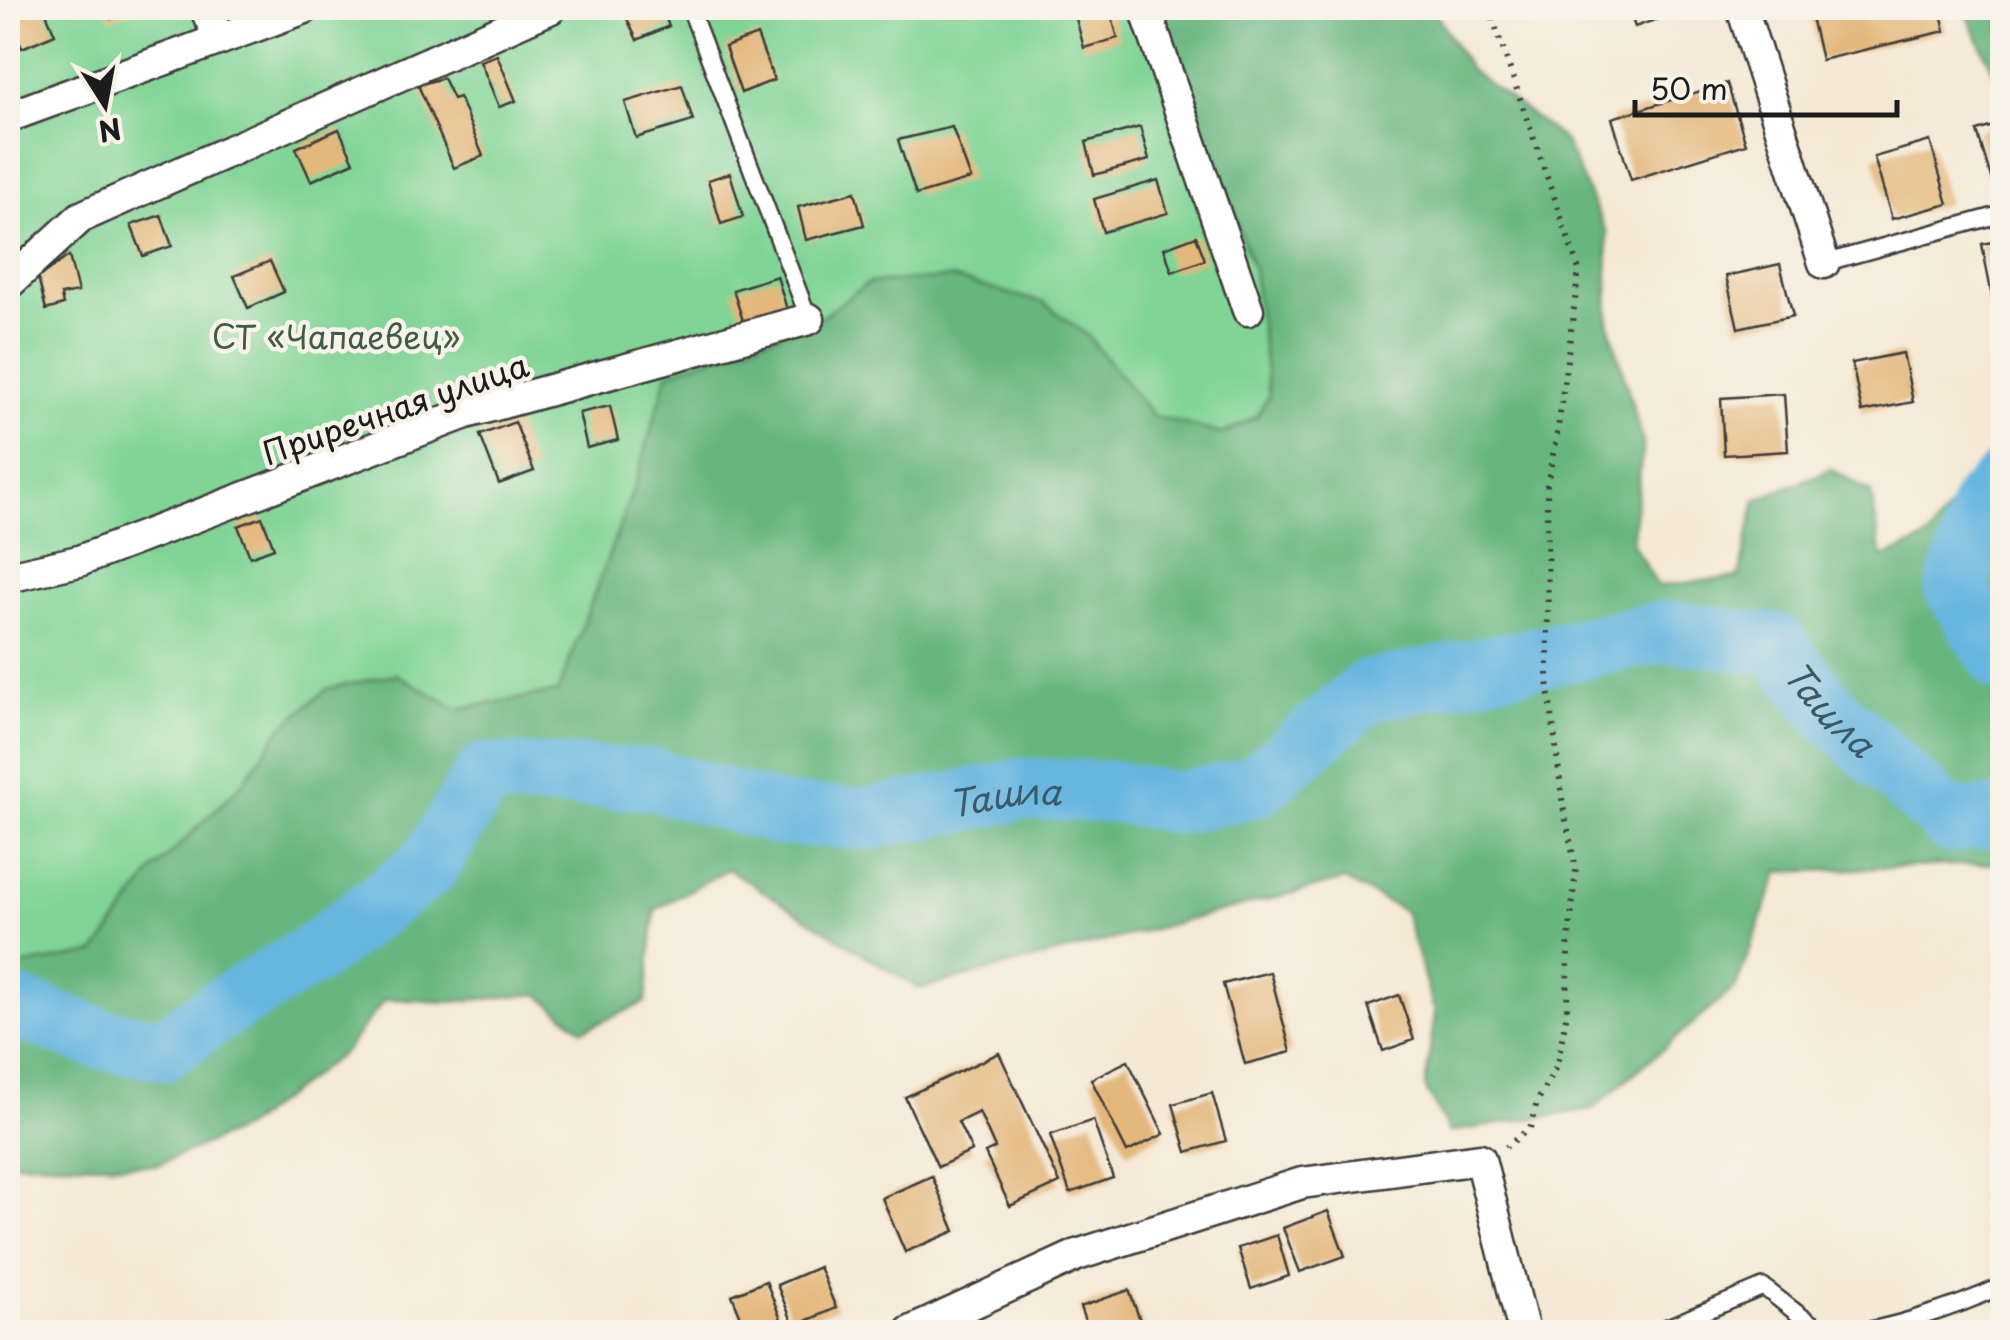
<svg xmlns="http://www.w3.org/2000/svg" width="2010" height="1340" viewBox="0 0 2010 1340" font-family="'Playpen Sans',sans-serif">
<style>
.green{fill:#80d496;stroke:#4e7859;stroke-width:2.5}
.forest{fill:#68b67f;stroke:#42694e;stroke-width:2.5}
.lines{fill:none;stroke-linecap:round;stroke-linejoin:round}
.river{stroke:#66b6e0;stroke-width:62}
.building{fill:#e4b77b}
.lane-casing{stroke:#3d3b38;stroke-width:20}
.street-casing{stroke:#3d3b38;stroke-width:35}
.path{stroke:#3d3b38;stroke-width:6;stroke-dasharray:2.5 8;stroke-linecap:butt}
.lane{stroke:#fff;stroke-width:15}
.street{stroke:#fff;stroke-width:30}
.labels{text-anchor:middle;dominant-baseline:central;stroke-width:9;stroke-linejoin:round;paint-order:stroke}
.park-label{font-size:32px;fill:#3f5c47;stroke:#f7f3e8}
.street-label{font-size:32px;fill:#1c1c1c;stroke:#f7f3e8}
.water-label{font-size:35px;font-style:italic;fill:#3a5a6a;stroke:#f7f3e8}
</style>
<rect width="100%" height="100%" fill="#f7f3e8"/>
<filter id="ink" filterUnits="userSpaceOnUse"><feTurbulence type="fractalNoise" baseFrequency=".01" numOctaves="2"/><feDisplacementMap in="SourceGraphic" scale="20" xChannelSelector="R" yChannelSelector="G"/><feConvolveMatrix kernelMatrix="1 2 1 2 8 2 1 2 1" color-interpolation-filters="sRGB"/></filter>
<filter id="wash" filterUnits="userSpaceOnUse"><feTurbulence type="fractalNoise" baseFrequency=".0048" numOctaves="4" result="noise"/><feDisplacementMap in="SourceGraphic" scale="40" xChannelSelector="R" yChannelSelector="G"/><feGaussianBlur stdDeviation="2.25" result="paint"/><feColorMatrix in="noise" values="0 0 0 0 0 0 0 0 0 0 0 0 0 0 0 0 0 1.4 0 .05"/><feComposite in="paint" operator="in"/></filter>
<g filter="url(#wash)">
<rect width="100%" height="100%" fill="#f5e9d5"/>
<polygon class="green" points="8,8 1157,8 1202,145 1227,194 1253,269 1269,396 1257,416 1223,434 1153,416 1087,335 816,321 668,373 634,488 558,692 458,709 396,674 282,727 243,783 154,870 95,953 8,968"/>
<g class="forest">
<polygon points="1157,8 1433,8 1469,69 1564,140 1607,233 1609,323 1643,442 1632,544 1658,586 1739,577 1756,500 1832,469 1871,493 1882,558 1927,539 1986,457 2002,445 2002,863 1779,872 1736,987 1592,1109 1449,1132 1425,1087 1435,1013 1404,911 1344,880 919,989 728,869 655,910 646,1002 583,1030 538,994 451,1002 385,999 345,1051 244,1128 157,1165 8,1162 8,968 95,953 154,870 243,783 282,727 327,689 396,674 458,709 558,692 634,488 668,373 816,321 868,283 952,278 1044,303 1087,335 1153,416 1223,434 1257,416 1269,396 1253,269 1227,194 1202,145"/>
<polygon points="1964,8 2002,8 2002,89"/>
</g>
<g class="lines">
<g class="river">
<polyline points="2002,483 1982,504 1956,590 2002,661"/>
<path id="s1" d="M8,1005l94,34 61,10 58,-40 94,-56 114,-87 56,-92 167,5 129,36 88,4 154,-30 91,3 65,11 77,-17 112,-95 299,-60 108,13 56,69 120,109 51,-6"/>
</g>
</g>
<g id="blocks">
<g class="building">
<polygon points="16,8 44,8 55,34 22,48 8,14"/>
<polygon points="106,8 139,8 111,19"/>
<polygon points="622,8 661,8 669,26 637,40"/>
<polygon points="1087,8 1109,8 1118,38 1084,48 1074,11"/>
<polygon points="1628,8 1680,8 1681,11 1635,27"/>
<polygon points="1809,8 1940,8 1945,31 1821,60"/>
<polygon points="757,35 774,80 741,93 725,47"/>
<polygon points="497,55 516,101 499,107 480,61"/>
<polygon points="443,78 453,99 459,97 483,156 454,168 418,85"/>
<polygon points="1727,83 1746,144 1631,180 1612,118"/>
<polygon points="682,85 693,121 636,138 625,102"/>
<polygon points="2002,123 2002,188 1995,191 1977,131"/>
<polygon points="952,127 971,179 916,195 898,140"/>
<polygon points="1140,127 1149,160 1094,175 1086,142"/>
<polygon points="339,129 354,162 311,181 296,148"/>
<polygon points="1930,141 1948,204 1892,219 1874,157"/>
<polygon points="730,173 743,217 721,224 708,180"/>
<polygon points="1158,180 1168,213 1103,232 1094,199"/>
<polygon points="855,192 864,225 806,240 798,207"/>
<polygon points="161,215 172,246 143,256 131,225"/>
<polygon points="1196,236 1205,260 1172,272 1164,248"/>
<polygon points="2002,240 2002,301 1993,302 1982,244"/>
<polygon points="69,256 78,292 61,295 63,305 46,310 38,277"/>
<polygon points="270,261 284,292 248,308 234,276"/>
<polygon points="1780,264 1793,316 1738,328 1726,276"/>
<polygon points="777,276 788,313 745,327 733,290"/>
<polygon points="1903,353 1913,402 1862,412 1852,363"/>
<polygon points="1784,394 1788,451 1724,455 1721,398"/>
<polygon points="610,406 618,440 587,448 579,413"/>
<polygon points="515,422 534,471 499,484 480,435"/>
<polygon points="262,517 274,548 250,557 238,526"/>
<polygon points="1270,972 1291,1052 1245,1064 1223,984"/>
<polygon points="1399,995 1414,1040 1383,1051 1368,1006"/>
<polygon points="999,1053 1060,1183 1010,1206 985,1153 995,1148 979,1112 958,1122 972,1151 938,1167 905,1097"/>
<polygon points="1128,1061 1164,1134 1127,1152 1091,1079"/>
<polygon points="1212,1093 1226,1141 1187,1152 1173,1104"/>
<polygon points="1093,1120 1113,1178 1070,1193 1050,1135"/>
<polygon points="932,1176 955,1231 905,1252 882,1198"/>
<polygon points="2002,1191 2002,1220 1992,1196"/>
<polygon points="1328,1211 1345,1256 1300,1272 1283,1228"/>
<polygon points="1277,1235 1289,1276 1251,1289 1238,1248"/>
<polygon points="819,1267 836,1308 794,1326 777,1285"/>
<polygon points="766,1281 785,1330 747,1332 732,1295"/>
<polygon points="1129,1290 1144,1331 1089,1332 1080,1307"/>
</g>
</g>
</g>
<g filter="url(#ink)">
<use href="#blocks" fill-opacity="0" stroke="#3d3b38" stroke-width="2.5"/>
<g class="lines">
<g class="lane-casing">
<g id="lane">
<polyline points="690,8 809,319"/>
<polyline points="1824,263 2002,214"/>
<path d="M1656,1332l107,-45c15,10 49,41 65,45 38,8 138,-29 174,-46"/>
</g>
</g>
<g class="street-casing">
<g id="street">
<polyline points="205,8 220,39"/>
<polyline points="1145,8 1248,310"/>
<polyline points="1742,8 1824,263"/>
<polyline points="8,117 305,8"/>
<polyline points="8,284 81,217 551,8"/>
<polyline points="8,577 79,561 466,413 809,319"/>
<polyline points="910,1332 1077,1255 1302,1183 1480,1159 1524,1332"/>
</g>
</g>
<polyline class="path" points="1489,8 1579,270 1558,428 1547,485 1548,680 1563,806 1576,869 1568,948 1567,1012 1557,1065 1537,1102 1530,1128 1506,1147"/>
<use href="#lane" class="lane"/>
<use href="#street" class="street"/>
</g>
</g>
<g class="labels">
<g class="park-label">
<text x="336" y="336">СТ «Чапаевец»</text>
</g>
<g class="street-label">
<text transform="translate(395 408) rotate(-19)">Приречная улица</text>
</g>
<g class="water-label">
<text stroke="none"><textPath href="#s1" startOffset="2020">Ташла</textPath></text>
<text stroke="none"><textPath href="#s1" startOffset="1120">Ташла</textPath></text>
</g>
</g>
<rect width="2010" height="1340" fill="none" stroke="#f7f3e8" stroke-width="40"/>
<g transform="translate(105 105) rotate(169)" stroke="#f7f3e8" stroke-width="8" paint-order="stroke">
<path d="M0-8L18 38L0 25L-18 38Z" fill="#1c1c1c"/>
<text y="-15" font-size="28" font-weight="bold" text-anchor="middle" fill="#1c1c1c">N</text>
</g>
<path d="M1635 100v15h262v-15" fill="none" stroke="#1c1c1c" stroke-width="5"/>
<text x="1650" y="100" font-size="30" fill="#1c1c1c" stroke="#f7f3e8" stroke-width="8" paint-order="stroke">50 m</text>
</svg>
